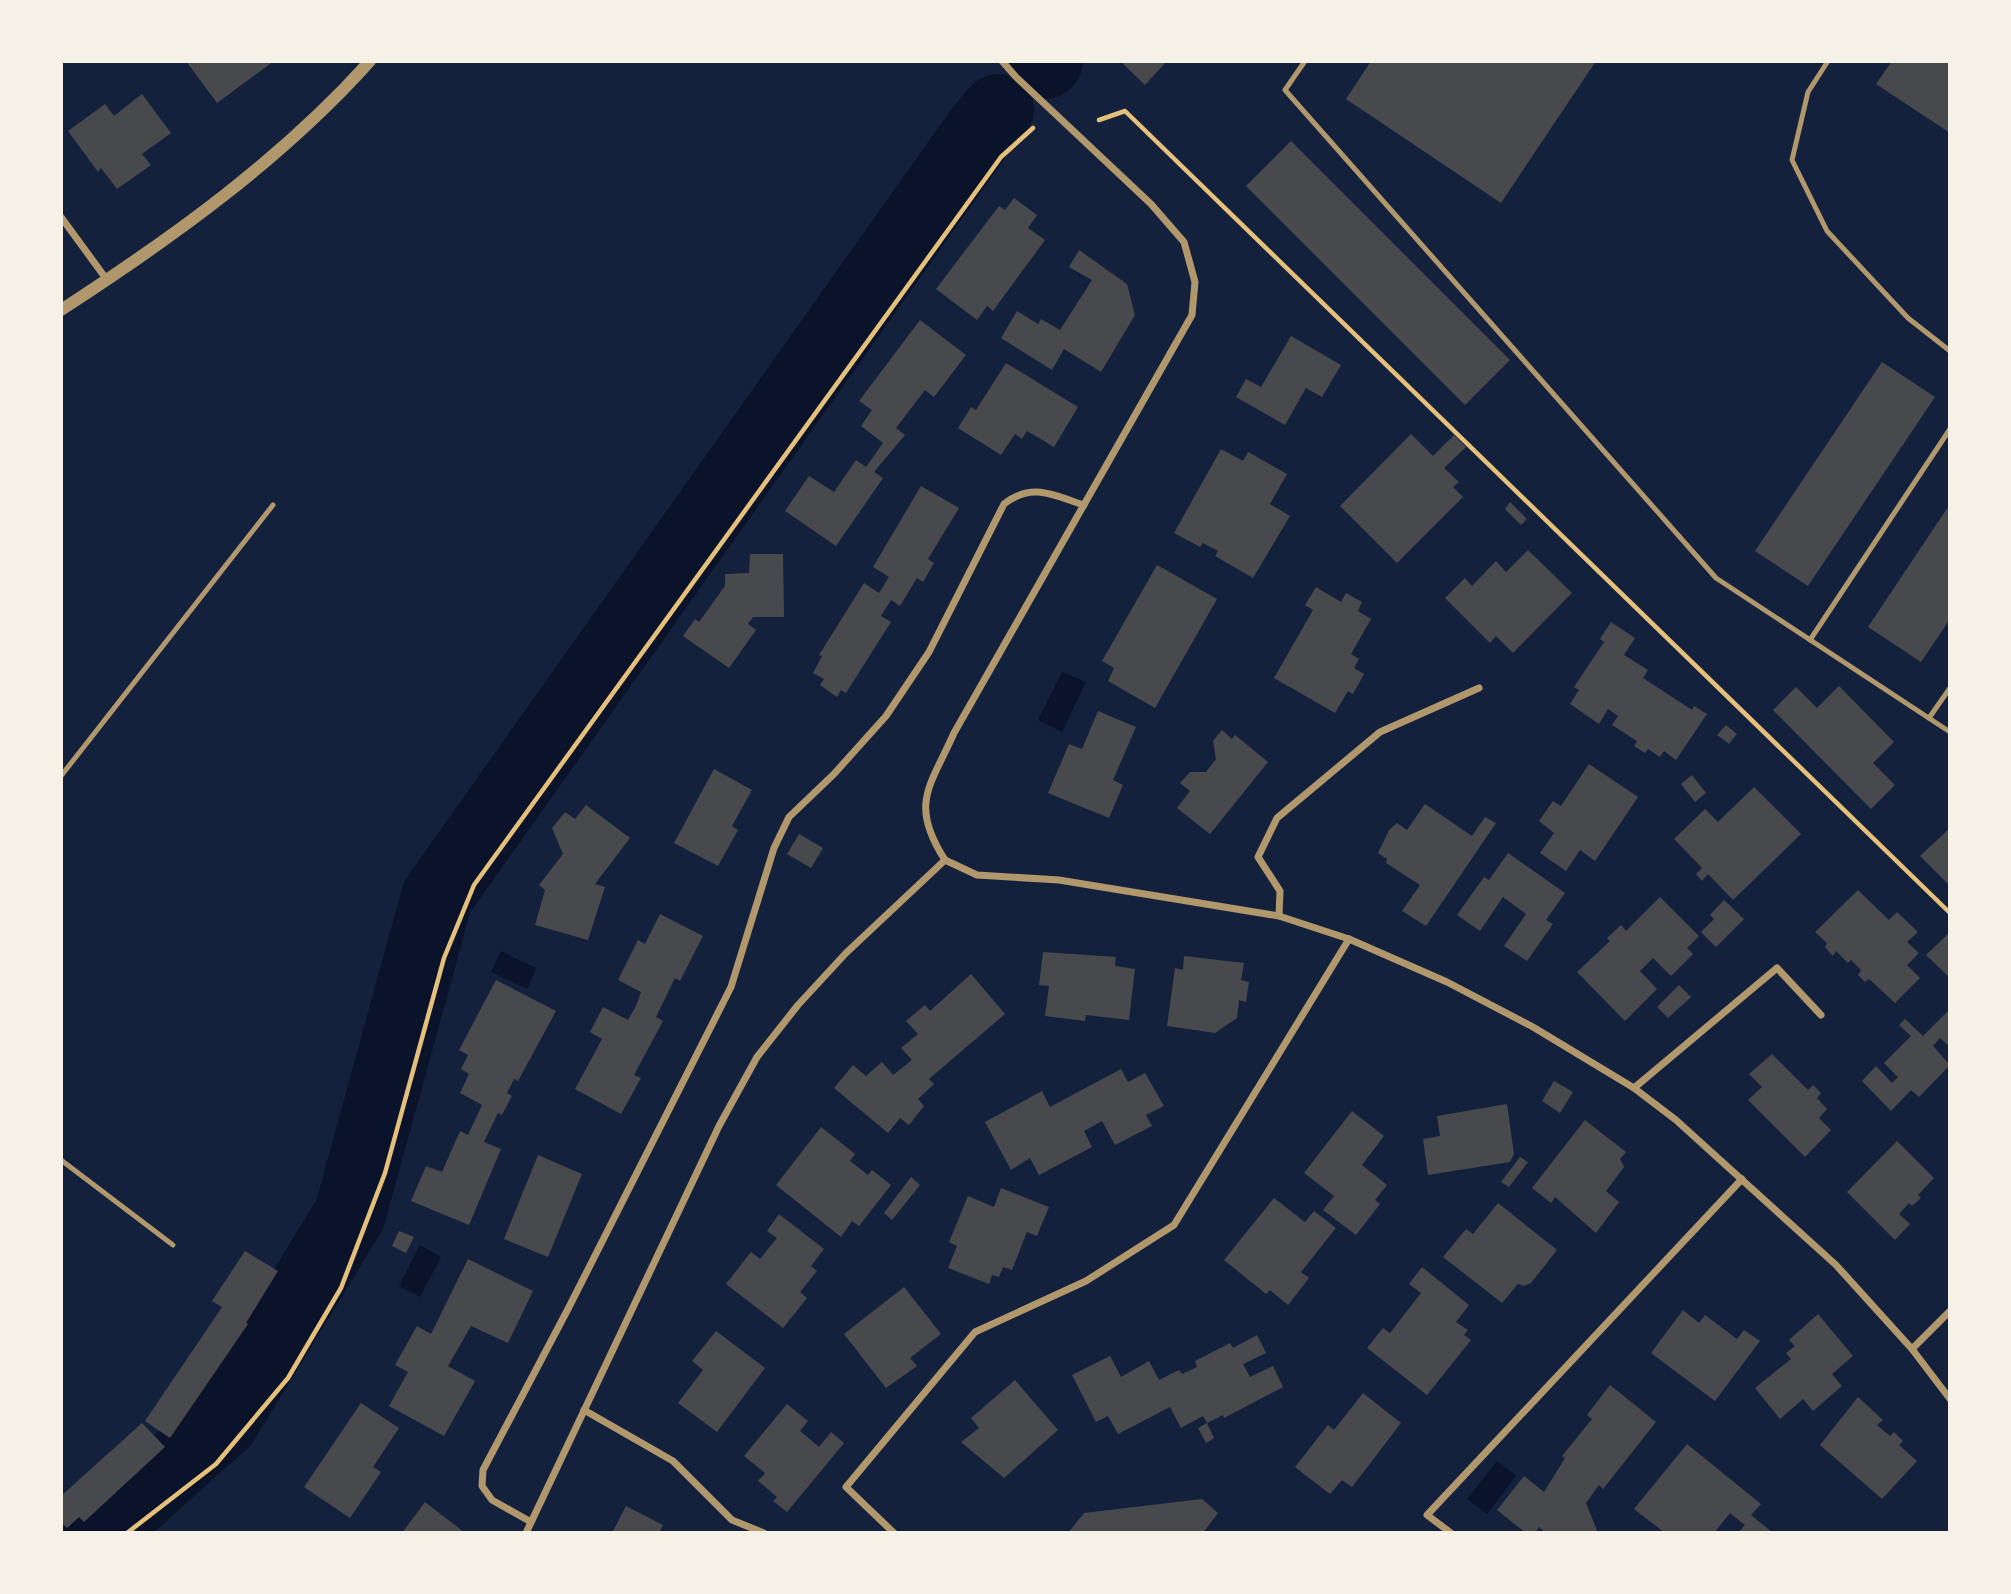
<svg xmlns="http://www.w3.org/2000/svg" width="2011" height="1594" viewBox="0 0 2011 1594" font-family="Inter,sans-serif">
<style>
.water{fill:#0b132b}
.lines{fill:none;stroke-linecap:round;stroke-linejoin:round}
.river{stroke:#0b132b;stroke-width:72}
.building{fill:#48494c}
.path{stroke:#e5c07b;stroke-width:4.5}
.service{stroke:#b1986c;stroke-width:5}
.minor{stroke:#b1986c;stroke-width:7}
.tertiary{stroke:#b1986c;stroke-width:12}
</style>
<rect width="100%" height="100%" fill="#14213d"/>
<g class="water">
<polygon points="1062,672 1086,682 1062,732 1038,720"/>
<polygon points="501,951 536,968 527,989 491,972"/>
<polygon points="420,1245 441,1257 420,1297 399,1286"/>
<polygon points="1497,1461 1516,1476 1487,1514 1467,1499"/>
</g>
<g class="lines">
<g class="river">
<polyline points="1045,63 1047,61"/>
<polyline points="99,1533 223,1422 350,1214 437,897 980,131 998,110"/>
</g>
</g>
<g class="building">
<polygon points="186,61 274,61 217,103"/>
<polygon points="1120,61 1167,61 1145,85"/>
<polygon points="1371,61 1596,61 1501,203 1346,99"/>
<polygon points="1892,61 1950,61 1950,133 1876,84"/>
<polygon points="142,94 171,133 142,154 151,165 117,189 101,168 98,172 68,131 105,104 114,116"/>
<polygon points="1291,141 1510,360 1465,405 1246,186"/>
<polygon points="1014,198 1037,215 1028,228 1045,240 993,311 987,306 977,320 936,289 999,206 1005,210"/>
<polygon points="1079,250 1127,284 1135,315 1101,372 1064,349 1052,370 1001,338 1017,311 1038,324 1041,319 1060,330 1092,280 1069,267"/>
<polygon points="920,320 966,355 934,397 925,390 896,428 905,435 874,472 883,478 836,546 785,511 809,476 834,492 856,460 866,467 883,443 861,426 872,410 859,401"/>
<polygon points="1291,336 1341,365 1322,397 1306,388 1285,425 1236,397 1246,379 1261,387"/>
<polygon points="1882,362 1935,397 1808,586 1755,551"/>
<polygon points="1006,363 1078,407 1054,447 1027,431 1022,439 1015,434 1001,455 958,428 971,407 976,410"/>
<polygon points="1411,434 1433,456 1454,435 1466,447 1444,468 1459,482 1453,487 1463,497 1397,563 1340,506"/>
<polygon points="1221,449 1243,461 1248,452 1287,474 1270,504 1290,516 1253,578 1215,556 1218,551 1203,543 1200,547 1174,533"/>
<polygon points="921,486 959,508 928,559 934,563 923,582 917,578 900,606 891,600 881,616 891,622 846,693 841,690 837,697 820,685 824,679 813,673 822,656 819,655 864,583 879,593 889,577 873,567"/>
<polygon points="1510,502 1527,519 1521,525 1505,509"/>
<polygon points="1950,504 1950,619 1921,662 1868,627"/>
<polygon points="1528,550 1572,593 1513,653 1496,636 1490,643 1445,598 1465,578 1472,586 1496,561 1506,572"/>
<polygon points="750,554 783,554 784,617 753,617 748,624 756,630 729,668 683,636 695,619 699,622 725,586 725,574 749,573"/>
<polygon points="1157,565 1217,599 1155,708 1108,681 1114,668 1102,661"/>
<polygon points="1316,587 1341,602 1346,593 1362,602 1358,611 1371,619 1351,654 1359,659 1354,668 1364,674 1353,694 1348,691 1335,713 1274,678 1313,610 1305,605"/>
<polygon points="1611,622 1635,638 1624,655 1648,670 1643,678 1692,710 1694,706 1707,714 1676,760 1664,751 1660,757 1648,749 1645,753 1634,746 1637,741 1612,725 1618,716 1608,709 1599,724 1570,704 1579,690 1574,687 1604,642 1600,639"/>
<polygon points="1839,686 1894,742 1873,763 1895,785 1871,809 1773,710 1796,687 1817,708"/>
<polygon points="1098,711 1136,727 1113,780 1123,785 1109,818 1048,793 1069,744 1082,749"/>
<polygon points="1726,725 1737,734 1729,744 1717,735"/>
<polygon points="1222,730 1232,739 1235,735 1268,762 1210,834 1177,808 1190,791 1180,783 1190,772 1206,772 1216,759 1213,741"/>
<polygon points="1589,764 1638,797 1595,861 1580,850 1566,871 1540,853 1554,833 1539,821 1553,801 1561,806"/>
<polygon points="714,769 752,790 732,826 738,830 718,866 674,843"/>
<polygon points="1692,775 1706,793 1695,802 1681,784"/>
<polygon points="1754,787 1801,834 1733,900 1708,874 1702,881 1696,874 1702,868 1674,839 1705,809 1718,822"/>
<polygon points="1425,804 1472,836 1485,817 1496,823 1426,926 1402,911 1420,885 1386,863 1387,859 1378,853 1389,830 1397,823 1407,830"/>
<polygon points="586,805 630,838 595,884 605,887 588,940 535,925 545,890 539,885 563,854 552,828 565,812 575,819"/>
<polygon points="1950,828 1950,886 1920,856"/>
<polygon points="799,834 823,848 811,868 787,854"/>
<polygon points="1508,853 1565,893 1546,920 1553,924 1527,961 1504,946 1526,914 1503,897 1480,931 1457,915 1484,877 1489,880"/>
<polygon points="1858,890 1889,920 1897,912 1918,932 1907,942 1919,953 1907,965 1920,978 1895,1003 1869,979 1865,982 1858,975 1861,970 1851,960 1848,963 1836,951 1833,956 1825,947 1827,943 1815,932"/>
<polygon points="1660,897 1699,936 1687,948 1693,954 1671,976 1653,958 1640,971 1657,989 1625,1021 1577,972 1610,941 1607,938 1621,925 1626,931"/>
<polygon points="1724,900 1744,919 1716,947 1701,932 1714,919 1710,915"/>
<polygon points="660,914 703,936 680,981 675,978 656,1017 663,1021 634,1075 641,1078 621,1114 575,1089 602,1039 590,1032 603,1007 628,1020 636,1006 641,992 618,980 638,940 645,944"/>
<polygon points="1950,932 1950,978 1926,955"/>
<polygon points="1043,952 1116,957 1115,966 1135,969 1129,1020 1086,1015 1085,1021 1045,1016 1049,986 1039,985"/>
<polygon points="1184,956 1244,963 1241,980 1249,982 1246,1002 1239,1000 1237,1018 1215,1033 1167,1026 1175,968 1183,970"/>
<polygon points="971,974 1005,1014 929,1079 934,1084 918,1099 924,1106 909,1125 900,1118 888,1133 834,1088 853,1065 866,1076 882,1062 893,1075 912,1060 901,1048 918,1034 906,1021 925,1005 930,1011"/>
<polygon points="496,980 556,1011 518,1081 514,1079 507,1093 512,1096 502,1115 498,1113 484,1142 501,1149 469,1225 411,1201 426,1166 442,1172 460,1131 468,1135 482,1105 460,1093 469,1074 461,1069 468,1055 459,1050"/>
<polygon points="1679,985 1691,997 1668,1018 1657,1007"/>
<polygon points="1950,1009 1950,1047 1940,1038 1933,1046 1950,1065 1919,1097 1911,1090 1891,1111 1862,1081 1876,1066 1892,1083 1898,1077 1884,1063 1911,1036 1899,1025 1905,1019 1923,1036"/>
<polygon points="1772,1054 1808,1090 1813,1085 1821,1093 1817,1098 1827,1109 1819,1118 1831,1130 1805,1157 1748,1100 1762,1087 1749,1074"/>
<polygon points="1121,1069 1128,1082 1145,1073 1164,1106 1146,1115 1152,1126 1115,1145 1102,1121 1084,1131 1092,1147 1060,1164 1039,1175 1030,1158 1011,1170 985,1122 1042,1091 1050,1107"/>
<polygon points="1554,1081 1573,1092 1560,1113 1542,1101"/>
<polygon points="1507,1104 1514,1154 1510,1162 1428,1175 1423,1139 1440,1136 1437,1116"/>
<polygon points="1352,1111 1384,1136 1362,1165 1387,1185 1375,1200 1380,1204 1356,1235 1323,1210 1334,1196 1304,1173"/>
<polygon points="1585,1120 1626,1152 1620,1159 1624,1167 1606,1191 1619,1202 1596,1233 1555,1197 1551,1203 1532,1188"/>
<polygon points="821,1127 855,1154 850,1161 868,1175 872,1170 891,1185 859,1226 852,1221 841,1237 776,1185"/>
<polygon points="1897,1141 1934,1178 1918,1195 1921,1198 1912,1206 1909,1203 1899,1214 1910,1224 1895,1240 1847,1192"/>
<polygon points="538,1155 582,1174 548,1257 504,1239"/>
<polygon points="1520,1157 1528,1162 1509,1187 1501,1182"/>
<polygon points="911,1177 920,1185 892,1220 884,1213"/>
<polygon points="1001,1188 1049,1207 1037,1236 1027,1232 1012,1270 1003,1267 999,1277 992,1275 989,1284 948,1268 957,1246 949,1242 968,1196 994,1207"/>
<polygon points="1274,1198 1305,1222 1314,1211 1336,1228 1301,1272 1309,1278 1288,1305 1270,1290 1266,1294 1224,1260"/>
<polygon points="1498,1203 1557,1250 1531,1283 1523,1286 1518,1284 1502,1303 1443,1257 1466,1229 1473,1234"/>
<polygon points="779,1214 824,1249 811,1266 817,1271 800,1292 807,1298 783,1328 726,1284 751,1252 760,1259 777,1238 767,1231"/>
<polygon points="399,1231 414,1237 406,1253 392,1246"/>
<polygon points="245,1251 278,1271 246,1323 248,1324 170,1438 145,1421 222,1307 212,1301"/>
<polygon points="468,1259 533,1291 508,1343 471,1326 448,1366 475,1381 444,1436 389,1406 408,1372 395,1365 417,1326 431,1334"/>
<polygon points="1422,1267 1469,1305 1456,1322 1468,1330 1464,1335 1471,1340 1427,1395 1367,1348 1383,1328 1390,1333 1421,1293 1409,1284"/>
<polygon points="904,1287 941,1334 910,1358 917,1366 886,1388 844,1334"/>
<polygon points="1683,1310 1699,1323 1705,1315 1737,1339 1744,1330 1760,1341 1715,1401 1651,1353"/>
<polygon points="1818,1314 1853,1356 1832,1374 1842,1386 1813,1411 1803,1399 1780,1419 1755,1388 1791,1359 1786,1353 1795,1346 1789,1340"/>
<polygon points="716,1331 765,1368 717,1432 678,1403 703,1370 692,1361"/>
<polygon points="1257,1335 1266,1353 1243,1364 1250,1377 1273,1366 1283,1387 1224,1418 1223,1415 1207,1423 1203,1416 1181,1428 1170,1407 1118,1434 1108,1416 1096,1422 1072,1375 1110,1356 1121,1377 1149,1361 1159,1380 1179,1370 1182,1374 1197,1367 1195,1361 1230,1343 1233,1348"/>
<polygon points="1015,1380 1058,1430 1004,1478 961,1442 979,1428 971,1418"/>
<polygon points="1610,1385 1656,1422 1603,1489 1599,1485 1586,1503 1598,1533 1546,1533 1539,1527 1535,1533 1526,1533 1497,1510 1524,1476 1544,1492 1565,1458 1562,1456 1592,1419 1587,1415"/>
<polygon points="1363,1393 1401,1423 1352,1487 1342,1480 1330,1494 1295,1467 1328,1425 1334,1430"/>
<polygon points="1858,1397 1883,1420 1877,1425 1890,1436 1894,1432 1903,1441 1899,1445 1917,1461 1882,1499 1820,1445"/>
<polygon points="361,1403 399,1428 373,1467 381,1472 350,1518 304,1487"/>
<polygon points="787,1404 808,1421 800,1431 819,1447 831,1432 844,1443 787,1512 773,1501 777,1497 758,1481 765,1473 744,1456"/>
<polygon points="142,1423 165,1447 84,1522 79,1517 67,1528 61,1522 61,1496"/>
<polygon points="1207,1423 1214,1438 1206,1443 1198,1428"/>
<polygon points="1687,1444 1761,1504 1751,1515 1773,1533 1738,1533 1745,1525 1730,1513 1714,1533 1665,1533 1634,1509"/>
<polygon points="1202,1499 1218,1513 1203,1533 1068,1533 1084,1513"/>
<polygon points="425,1502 465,1533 402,1533"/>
<polygon points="626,1506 663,1525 659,1533 612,1533"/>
</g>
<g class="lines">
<g class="path">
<polyline points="1099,120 1125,111 1950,913"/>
<polyline points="127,1533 216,1464 288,1378 341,1288 385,1173 444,958 474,885 1001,157 1033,128"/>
</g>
<g class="service">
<polyline points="1305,61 1285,90 1716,578 1950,732"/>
<polyline points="1828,61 1808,92 1792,160 1827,231 1908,318 1950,351"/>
<polyline points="1810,640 1950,429"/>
<polyline points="1929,718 1950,688"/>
<polyline points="61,776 273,505"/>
<polyline points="61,1160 173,1245"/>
</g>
<g class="minor">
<polyline points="61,217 107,280"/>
<polyline points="945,860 977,875 1059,880 1279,916 1349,939 1447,982 1533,1027 1634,1088 1676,1120 1836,1265 1912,1349 1950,1399"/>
<path d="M945,860c-36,-56 -15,-73 9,-127l238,-418 3,-33 -11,-40 -33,-38 -135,-127 -14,-16"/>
<polyline points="1279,916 1280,891 1258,857 1277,818 1380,732 1479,688"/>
<polyline points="1634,1088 1777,968 1821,1015"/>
<polyline points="1912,1349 1950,1311"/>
<polyline points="584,1410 673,1461 732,1520 764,1533"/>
<path d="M531,1522l-39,-22 -10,-14 1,-16 85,-161 163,-322 43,-139 15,-31 45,-43 52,-58 43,-64 75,-148c28,-22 49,-9 80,1"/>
<polyline points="526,1533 719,1126 757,1057 798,1005 846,953 945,860"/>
<polyline points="894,1533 846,1487 975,1332 1086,1281 1174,1225 1349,939"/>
<polyline points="1451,1533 1427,1515 1742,1179"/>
</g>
<path class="tertiary" d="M61,310c111,-72 220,-150 309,-249"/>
</g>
<rect width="2011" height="1594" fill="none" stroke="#f6f1e7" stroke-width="126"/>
</svg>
